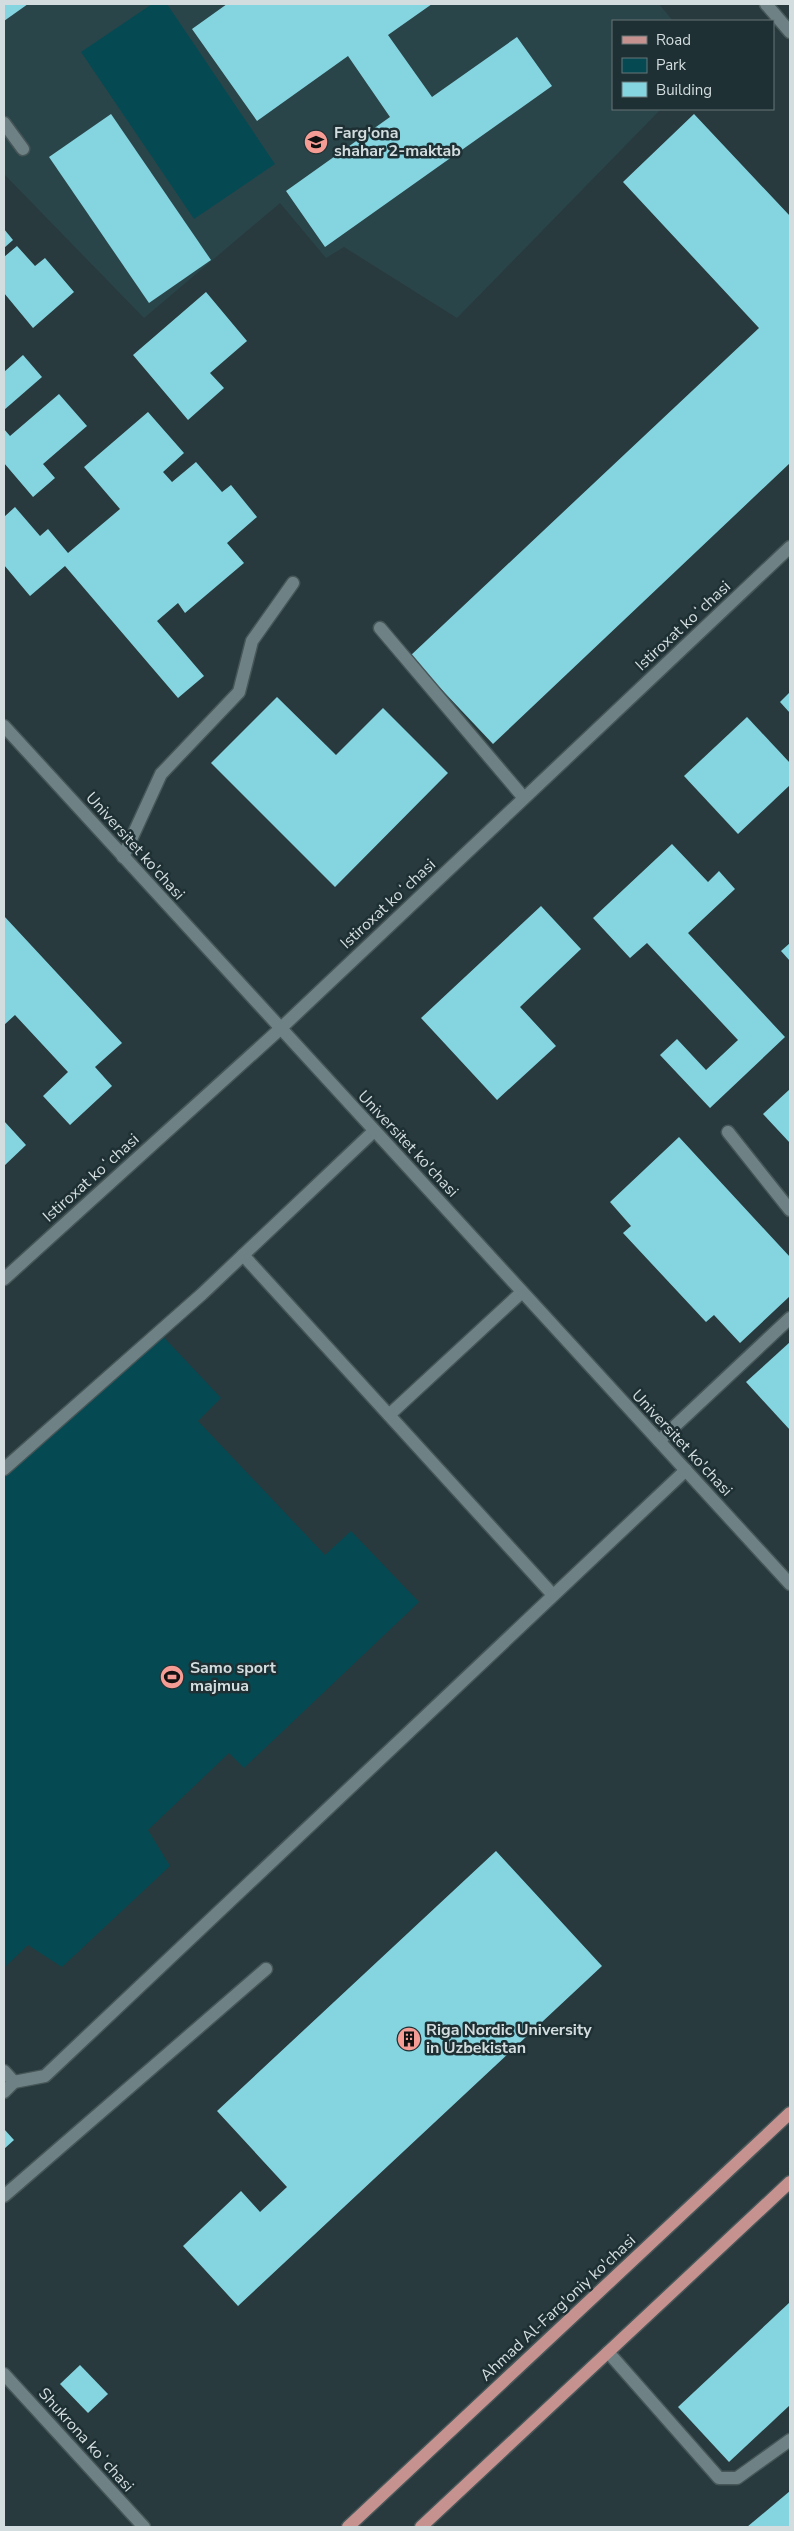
<svg xmlns="http://www.w3.org/2000/svg" width="794" height="2531" viewBox="0 0 794 2531" font-family="'Nunito Sans',sans-serif">
<style>
.built{fill:#2a4549}
.green{fill:#054a53}
.building{fill:#85d5e1}
.lines{fill:none;stroke-linecap:round;stroke-linejoin:round}
.service-casing{stroke:#475658;stroke-width:15}
.minor-casing{stroke:#475658;stroke-width:15}
.tertiary-casing{stroke:#475658;stroke-width:15}
.secondary-casing{stroke:#475658;stroke-width:15}
.primary-casing{stroke:#475658;stroke-width:15}
.service{stroke:#6e8285;stroke-width:12}
.minor{stroke:#6e8285;stroke-width:12}
.tertiary{stroke:#6e8285;stroke-width:12}
.secondary{stroke:#6e8285;stroke-width:12}
.primary{stroke:#c5928f;stroke-width:12}
.labels{text-anchor:middle;dominant-baseline:central;stroke-width:5;stroke-linejoin:round;paint-order:stroke}
.poi-label{font-size:16px;font-weight:bold;fill:#d3dddf;stroke:#1e3033;text-anchor:start}
.street-label{font-size:16px;fill:#d3dddf;stroke:#1e3033}
</style>
<rect width="100%" height="100%" fill="#283a3d"/>
<polygon class="built" points="4,4 659,4 673,21 613,21 613,109 661,109 457,318 344,247 326,258 280,203 144,318 4,174"/>
<g class="green">
<polygon points="152,4 167,4 275,164 194,219 81,52"/>
<polygon points="155,1328 221,1398 198,1421 325,1555 351,1531 419,1602 244,1768 229,1753 148,1830 170,1866 62,1967 28,1945 4,1968 4,1473"/>
</g>
<g class="building">
<polygon points="4,4 28,4 4,21"/>
<polygon points="227,4 432,4 388,35 432,97 517,37 552,86 325,247 286,191 390,117 348,56 257,121 192,29"/>
<polygon points="111,114 211,260 149,303 49,157"/>
<polygon points="694,114 790,216 790,463 493,744 410,656 759,328 623,182"/>
<polygon points="4,229 13,240 4,248"/>
<polygon points="17,246 35,266 45,258 74,292 33,328 4,293 4,257"/>
<polygon points="206,292 247,341 210,373 224,388 188,420 133,355"/>
<polygon points="23,355 42,377 4,410 4,372"/>
<polygon points="59,394 87,426 43,464 55,478 33,497 4,463 4,429 10,436"/>
<polygon points="148,412 184,453 163,472 172,482 196,462 222,492 231,485 257,517 227,543 244,563 185,613 178,603 157,621 204,676 178,698 65,566 30,596 4,565 4,517 15,507 40,536 48,529 68,553 120,509 84,467"/>
<polygon points="790,692 790,713 780,702"/>
<polygon points="277,697 336,755 383,708 448,773 335,887 211,763"/>
<polygon points="747,717 790,763 790,785 738,834 684,776"/>
<polygon points="672,844 708,882 719,871 735,889 688,933 785,1037 710,1108 660,1055 677,1039 706,1070 738,1040 647,943 630,958 593,918"/>
<polygon points="541,906 581,949 520,1007 556,1046 497,1100 421,1018"/>
<polygon points="4,916 122,1043 95,1067 112,1086 70,1125 43,1096 68,1072 15,1015 4,1025"/>
<polygon points="790,943 790,961 781,951"/>
<polygon points="790,1089 790,1143 763,1114"/>
<polygon points="4,1121 26,1145 4,1166"/>
<polygon points="679,1137 790,1257 790,1296 740,1343 714,1315 706,1322 623,1233 631,1226 610,1202"/>
<polygon points="790,1342 790,1430 746,1382"/>
<polygon points="496,1851 602,1966 238,2306 183,2246 241,2191 260,2212 287,2187 217,2111"/>
<polygon points="4,2129 14,2140 4,2149"/>
<polygon points="790,2302 790,2405 729,2462 678,2407"/>
<polygon points="80,2365 108,2394 88,2413 60,2384"/>
<polygon points="790,2491 790,2527 747,2527"/>
</g>
<g class="lines">
<g class="service-casing">
<g id="service">
<polyline points="4,123 23,149"/>
<polyline points="380,628 524,798"/>
<polyline points="123,857 161,774 239,692 252,641 293,583"/>
<polyline points="728,1132 790,1210"/>
<polyline points="243,1255 553,1595"/>
<polyline points="389,1415 522,1292"/>
<polyline points="659,1441 790,1318"/>
<polyline points="4,1469 202,1294 374,1131"/>
<polyline points="4,2071 14,2082"/>
<polyline points="4,2092 14,2082 45,2076 686,1470"/>
<polyline points="4,2196 266,1969"/>
<polyline points="608,2352 719,2478 737,2478 790,2440"/>
</g>
</g>
<g class="minor-casing">
<g id="minor">
<polyline points="4,1279 280,1029 790,547"/>
<polyline points="4,2374 144,2527"/>
</g>
</g>
<g class="tertiary-casing">
<polyline id="tertiary" points="766,4 790,32"/>
</g>
<g class="secondary-casing">
<polyline id="secondary" points="4,726 790,1584"/>
</g>
<g class="primary-casing">
<g id="primary">
<polyline points="348,2527 790,2113"/>
<polyline points="421,2527 790,2182"/>
</g>
</g>
<use href="#service" class="service"/>
<use href="#minor" class="minor"/>
<use href="#tertiary" class="tertiary"/>
<use href="#secondary" class="secondary"/>
<use href="#primary" class="primary"/>
</g>
<defs>
<g id="school-disc" transform="scale(1.25)"><circle r="9.5" fill="#f59c95" stroke="#1e3033"/><path d="M0-5L7-2L0 1L-7-2ZM-4 1L0 2.5L4 1V4Q0 6-4 4Z" fill="#111"/></g>
<g id="stadium-disc" transform="scale(1.25)"><circle r="9.5" fill="#f59c95" stroke="#1e3033"/><path d="M0-5a6.5 5 0 1 0 0 10a6.5 5 0 1 0 0-10ZM-3.5-1.8h7v3.6h-7Z" fill="#111"/></g>
<g id="building-disc" transform="scale(1.25)"><circle r="9.5" fill="#f59c95" stroke="#1e3033"/><path d="M-4-6H4V6H1V3H-1V6H-4ZM-2.5-4.3h1.7v1.8h-1.7ZM.8-4.3h1.7v1.8H.8ZM-2.5-1h1.7V.8h-1.7ZM.8-1h1.7V.8H.8Z" fill="#111"/></g>
</defs>
<g fill-rule="evenodd">
<use href="#school-disc" x="316" y="142"/>
<use href="#stadium-disc" x="172" y="1677"/>
<use href="#building-disc" x="409" y="2039"/>
</g>
<g class="labels">
<g class="poi-label">
<text x="334" y="133">Farg'ona<tspan x="334" dy="18">shahar 2-maktab</tspan></text>
<text x="190" y="1668">Samo sport<tspan x="190" dy="18">majmua</tspan></text>
<text x="426" y="2030">Riga Nordic University<tspan x="426" dy="18">in Uzbekistan</tspan></text>
</g>
<g class="street-label">
<text transform="translate(683 626) rotate(-43)">Istiroxat koʻchasi</text>
<text transform="translate(135 846) rotate(48)">Universitet ko'chasi</text>
<text transform="translate(388 904) rotate(-43)">Istiroxat koʻchasi</text>
<text transform="translate(408 1144) rotate(47)">Universitet ko'chasi</text>
<text transform="translate(91 1178) rotate(-42)">Istiroxat koʻchasi</text>
<text transform="translate(682 1443) rotate(47)">Universitet ko'chasi</text>
<text transform="translate(558 2308) rotate(-43)">Ahmad Al-Farg'oniy ko'chasi</text>
<text transform="translate(86 2440) rotate(48)">Shukrona koʻchasi</text>
</g>
</g>
<rect width="794" height="2531" fill="none" stroke="#d3dddf" stroke-width="10"/>
<rect x="612" y="20" width="162" height="90" fill="#1e3033" stroke="#667578"/>
<rect x="622" y="36" width="25" height="8" fill="#c5928f" stroke="#667578"/>
<text x="656" y="45" font-size="15" fill="#d3dddf">Road</text>
<rect x="622" y="58" width="25" height="15" fill="#054a53" stroke="#667578"/>
<text x="656" y="70" font-size="15" fill="#d3dddf">Park</text>
<rect x="622" y="82" width="25" height="15" fill="#85d5e1" stroke="#667578"/>
<text x="656" y="95" font-size="15" fill="#d3dddf">Building</text>
</svg>
